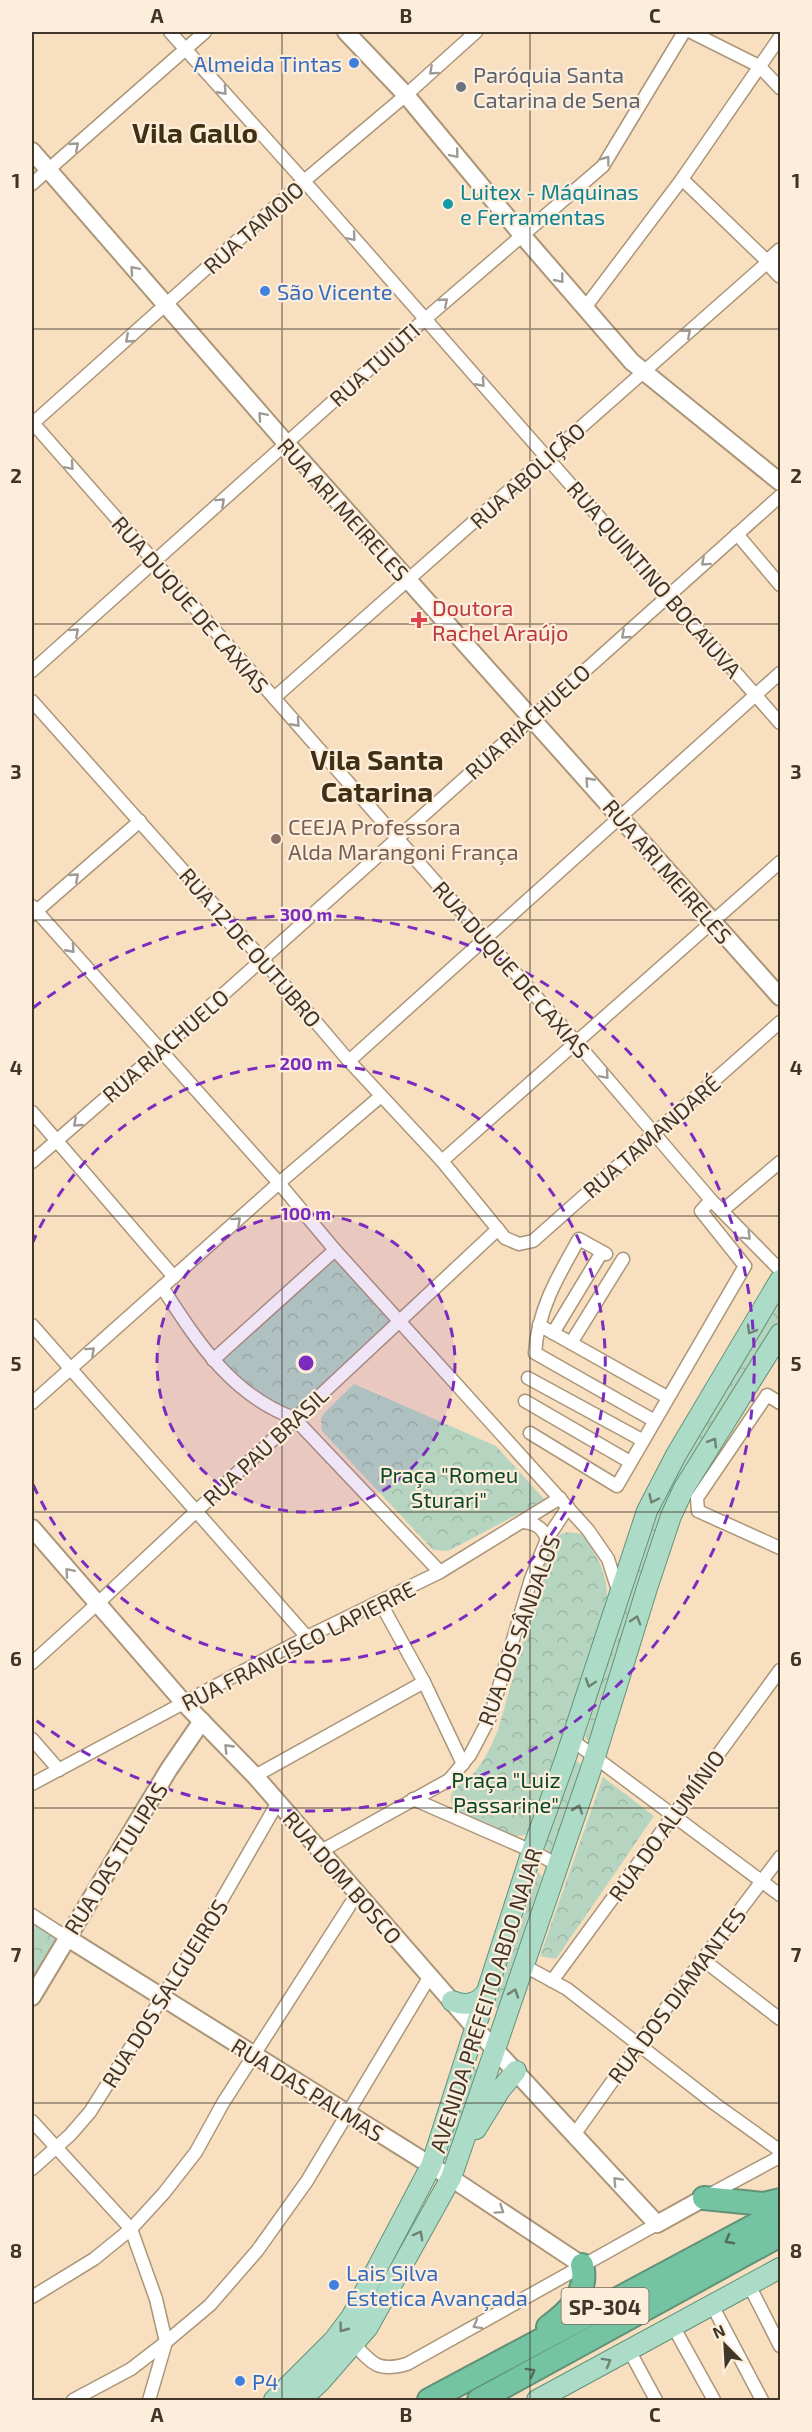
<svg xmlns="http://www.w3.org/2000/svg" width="812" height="2432" viewBox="0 0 812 2432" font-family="'Exo 2',sans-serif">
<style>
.park{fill:url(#park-crowns)}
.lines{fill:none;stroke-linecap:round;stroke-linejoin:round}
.minor-casing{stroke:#ac9678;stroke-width:15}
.tertiary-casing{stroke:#ac9678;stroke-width:18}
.secondary-casing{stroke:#ac9678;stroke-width:20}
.primary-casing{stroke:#619278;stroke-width:22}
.motorway-casing{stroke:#619278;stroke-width:26}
.minor{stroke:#fff;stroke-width:12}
.tertiary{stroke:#fff;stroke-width:15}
.secondary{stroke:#fff;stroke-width:16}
.primary{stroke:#acdcc8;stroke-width:20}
.motorway{stroke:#74c4a3;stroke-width:22}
.oneway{stroke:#9f9a94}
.oneway2{stroke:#708071}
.oneway3{stroke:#546e5a}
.grid{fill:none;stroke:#3f3529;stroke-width:1.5;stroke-opacity:0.55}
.ring{fill:none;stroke:#7b2cbf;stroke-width:3;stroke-dasharray:10 8}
.shop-dot{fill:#3f7fe0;stroke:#fdeedb;stroke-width:2}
.worship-dot{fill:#6b7280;stroke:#fdeedb;stroke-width:2}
.culture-dot{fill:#0f9aa8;stroke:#fdeedb;stroke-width:2}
.health-dot{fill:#e0444e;stroke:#fdeedb;stroke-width:2}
.education-dot{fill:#8d6e63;stroke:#fdeedb;stroke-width:2}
.labels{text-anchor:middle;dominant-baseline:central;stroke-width:4.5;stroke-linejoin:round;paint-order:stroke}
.shield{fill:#fdeedb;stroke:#786c5e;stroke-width:1.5}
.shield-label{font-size:21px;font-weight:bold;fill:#3f3529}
.shop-label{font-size:22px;fill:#366cbe;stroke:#fdeedb;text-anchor:start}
.worship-label{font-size:22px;fill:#5b616d;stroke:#fdeedb;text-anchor:start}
.culture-label{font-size:22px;fill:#0d838f;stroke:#fdeedb;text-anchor:start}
.street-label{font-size:22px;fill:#3f3529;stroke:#fdeedb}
.health-label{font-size:22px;fill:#be3a42;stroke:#fdeedb;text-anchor:start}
.education-label{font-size:22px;fill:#785e54;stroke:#fdeedb;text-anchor:start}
.park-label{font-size:22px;fill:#0a472a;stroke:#fdeedb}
.district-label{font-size:28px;font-weight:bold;fill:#412f13;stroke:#fdeedb}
.centre{fill:#7b2cbf;stroke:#fdeedb;stroke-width:3}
.ring-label{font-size:18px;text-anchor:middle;font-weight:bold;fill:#7b2cbf;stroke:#fdeedb;stroke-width:4.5;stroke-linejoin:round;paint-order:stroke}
.neatline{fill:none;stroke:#3f3529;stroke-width:2}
.grid-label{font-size:20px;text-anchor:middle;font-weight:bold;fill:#3f3529}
</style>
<defs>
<pattern id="park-crowns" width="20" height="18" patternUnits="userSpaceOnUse" patternTransform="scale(1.5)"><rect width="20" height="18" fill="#b6d5c1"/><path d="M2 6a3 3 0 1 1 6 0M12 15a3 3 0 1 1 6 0" fill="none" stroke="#9eb7a6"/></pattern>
</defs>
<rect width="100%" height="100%" fill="#f7dfc0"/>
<g class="park">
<polygon points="336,1258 393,1319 293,1412 252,1393 221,1362"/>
<polygon points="780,1295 780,1318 671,1502 591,1741 587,1740 585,1737 625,1602 660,1500"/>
<polygon points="354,1384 496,1446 545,1500 448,1551 433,1550 322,1431 321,1419 324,1413"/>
<path d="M568,1532l14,2c16,22 27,43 25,71l-73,223 -8,7 -11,1 -56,-24c-5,-4 -9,-8 -8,-16 2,-9 14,-14 20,-20 13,-13 20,-30 27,-46l53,-187 10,-9z"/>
<polygon points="577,1761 582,1765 554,1851 550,1853 546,1851 545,1846 574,1763"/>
<polygon points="603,1777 654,1816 556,1959 540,1956"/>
<polygon points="538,1872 542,1876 534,1903 531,1925 503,2011 494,2006"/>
<polygon points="32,1919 66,1937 32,1997"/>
<polygon points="473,2066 479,2072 451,2157 446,2160 442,2158"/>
</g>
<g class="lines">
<g class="minor-casing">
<g id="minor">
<polyline points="170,32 304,181 780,723"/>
<polyline points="691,32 759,66 780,88"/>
<polyline points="32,184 205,32"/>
<polyline points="584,309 682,179 780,37"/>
<polyline points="32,422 576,1042 711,1200 780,1270"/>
<polyline points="32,424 304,181 406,95 476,32"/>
<polyline points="737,534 780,585"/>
<polyline points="32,671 424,320 603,166 684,32"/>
<polyline points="274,698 768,262 682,179"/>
<polyline points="32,701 263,960 349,1061 442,1161 505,1238 519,1244 533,1241 780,1022"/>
<polyline points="32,906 279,1183 335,1250 588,1530 608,1559 618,1590"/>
<polyline points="32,915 140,821"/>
<polyline points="349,1061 780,673"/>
<polyline points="32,1112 174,1277"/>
<polyline points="442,1161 780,862"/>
<polyline points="32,1162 161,1050 780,496"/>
<polyline points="722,1211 780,1162"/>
<path d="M606,1254l-27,-15c-21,37 -41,70 -44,114l118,67"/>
<path d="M162,1287c35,54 69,108 132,131l146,154"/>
<polyline points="32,1325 307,1637"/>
<polyline points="539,1325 667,1397"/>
<polyline points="553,1333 602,1252"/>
<polyline points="571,1343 623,1259"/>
<polyline points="213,1360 335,1250"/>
<polyline points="528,1378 642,1440"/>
<polyline points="525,1401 630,1462"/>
<polyline points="32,1403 279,1183 381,1096"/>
<polyline points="780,1403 767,1395 697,1498 698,1511 780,1548"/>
<polyline points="530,1433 617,1486 745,1266 701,1211 711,1200"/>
<path d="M523,1522c12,1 19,5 24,17"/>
<polyline points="380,1602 424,1682 463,1764"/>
<polyline points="32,1663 97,1604 498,1229"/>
<polyline points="32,1739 59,1770"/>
<polyline points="572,1740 780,1895"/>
<polyline points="255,1776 424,1682"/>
<polyline points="32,1784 307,1637 440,1572 560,1498"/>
<polyline points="413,1799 532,1851 558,1865"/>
<polyline points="321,1851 449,1780 470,1755 490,1717 531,1579 547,1539 568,1507"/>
<polyline points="32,1915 66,1937"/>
<polyline points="702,1959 780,2019"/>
<polyline points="523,1965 567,1989 715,2104 779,2150 779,2156 774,2160 707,2196"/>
<polyline points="552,1981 780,1670"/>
<polyline points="32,2121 131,2229 156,2299 166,2342 149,2400"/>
<polyline points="574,2135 639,2044 780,1857"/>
<polyline points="32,2169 70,2135 90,2112 202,1934 278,1802"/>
<polyline points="749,2285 780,2346"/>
<polyline points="32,2297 94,2259 131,2229 164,2193 196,2152 223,2103 357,1894"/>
<polyline points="712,2305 762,2400"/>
<polyline points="673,2326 714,2400"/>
<path d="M354,2344c19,21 25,28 53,20l250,-140"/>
<polyline points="629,2350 656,2400"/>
<polyline points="73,2400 131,2369 166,2342 210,2305 257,2251 307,2181 430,1976"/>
</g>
</g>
<g class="tertiary-casing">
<polyline id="tertiary" points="780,251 768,262 780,275"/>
</g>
<g class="secondary-casing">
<g id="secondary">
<polyline points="346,32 406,95 522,235 632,362 780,482"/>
<polyline points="32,151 286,443 780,997"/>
<polyline points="32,1528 184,1703 255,1776 475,2028 657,2224 704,2198"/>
<polyline points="66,1937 451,2178 582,2265"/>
<polyline points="32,1997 169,1769 202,1721"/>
</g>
</g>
<g class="primary-casing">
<g id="primary">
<path d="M452,2001c15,6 25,3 35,-9"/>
<polyline points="476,2129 500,2090 516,2071"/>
<polyline points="274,2400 334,2340 352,2316 431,2166 532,1851 565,1760 647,1511 676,1455 780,1280"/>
<polyline points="300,2400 320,2382 368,2327 451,2178 593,1763 647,1588 671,1516 684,1488 780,1334"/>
<polyline points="537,2400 780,2268"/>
</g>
</g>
<g class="motorway-casing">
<g id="motorway">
<polyline points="704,2198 764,2204 780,2200"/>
<path d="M548,2327c21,-15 41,-35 34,-62"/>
<polyline points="429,2400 780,2212"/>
<polyline points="479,2400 780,2235"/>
</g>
</g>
<use href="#minor" class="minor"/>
<use href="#tertiary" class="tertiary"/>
<use href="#secondary" class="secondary"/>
<use href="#primary" class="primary"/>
<use href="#motorway" class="motorway"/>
</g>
<defs><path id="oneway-chevron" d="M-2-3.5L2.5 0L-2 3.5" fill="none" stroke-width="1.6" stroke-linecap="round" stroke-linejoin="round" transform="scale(1.5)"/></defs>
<g class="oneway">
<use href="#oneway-chevron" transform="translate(433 71) rotate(138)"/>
<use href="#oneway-chevron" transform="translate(223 91) rotate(48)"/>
<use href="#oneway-chevron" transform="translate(75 146) rotate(-41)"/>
<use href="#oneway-chevron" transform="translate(455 154) rotate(50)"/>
<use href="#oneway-chevron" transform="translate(606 160) rotate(-53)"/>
<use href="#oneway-chevron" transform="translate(352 237) rotate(49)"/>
<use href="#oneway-chevron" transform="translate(134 270) rotate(-131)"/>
<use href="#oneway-chevron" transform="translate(560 279) rotate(51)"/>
<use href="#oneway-chevron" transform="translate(444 302) rotate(-41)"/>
<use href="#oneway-chevron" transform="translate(687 333) rotate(-41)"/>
<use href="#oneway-chevron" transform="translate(129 339) rotate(139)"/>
<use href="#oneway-chevron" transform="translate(481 383) rotate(48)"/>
<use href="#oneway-chevron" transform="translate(262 416) rotate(-131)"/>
<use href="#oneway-chevron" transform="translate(70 466) rotate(49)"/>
<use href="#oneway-chevron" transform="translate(221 502) rotate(-42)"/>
<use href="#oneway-chevron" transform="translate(705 562) rotate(138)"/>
<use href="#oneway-chevron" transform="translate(75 632) rotate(-42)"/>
<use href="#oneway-chevron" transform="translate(625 635) rotate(139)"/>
<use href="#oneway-chevron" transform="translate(296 723) rotate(48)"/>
<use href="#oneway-chevron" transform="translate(589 781) rotate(-132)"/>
<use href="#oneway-chevron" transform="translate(75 877) rotate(-41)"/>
<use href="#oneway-chevron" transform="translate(71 949) rotate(48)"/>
<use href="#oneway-chevron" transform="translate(605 1075) rotate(49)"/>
<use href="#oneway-chevron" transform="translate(77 1123) rotate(139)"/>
<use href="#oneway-chevron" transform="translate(237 1221) rotate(-42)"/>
<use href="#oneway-chevron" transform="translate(747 1236) rotate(45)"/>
<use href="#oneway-chevron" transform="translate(91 1351) rotate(-42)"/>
<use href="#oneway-chevron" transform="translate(69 1572) rotate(-131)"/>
<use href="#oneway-chevron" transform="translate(228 1748) rotate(-134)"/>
<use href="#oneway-chevron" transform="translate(617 2181) rotate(-133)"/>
<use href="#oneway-chevron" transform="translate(500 2210) rotate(34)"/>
<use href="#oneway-chevron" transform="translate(477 2325) rotate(151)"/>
</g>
<g class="oneway2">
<use href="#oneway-chevron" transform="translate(751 1330) rotate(120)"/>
<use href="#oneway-chevron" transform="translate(713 1442) rotate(-58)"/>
<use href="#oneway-chevron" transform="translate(653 1499) rotate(115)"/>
<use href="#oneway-chevron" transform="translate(636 1620) rotate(-73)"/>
<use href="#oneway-chevron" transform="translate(590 1683) rotate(108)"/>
<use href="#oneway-chevron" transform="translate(578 1809) rotate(-71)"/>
<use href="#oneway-chevron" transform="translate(514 1993) rotate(-71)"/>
<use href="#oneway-chevron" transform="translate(419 2235) rotate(-61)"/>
<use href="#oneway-chevron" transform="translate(343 2328) rotate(127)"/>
<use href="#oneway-chevron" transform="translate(607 2362) rotate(-29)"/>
</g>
<g class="oneway3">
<use href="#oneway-chevron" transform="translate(729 2240) rotate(152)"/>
<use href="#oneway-chevron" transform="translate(531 2372) rotate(-29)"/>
</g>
<path class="grid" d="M282,32v2368M530,32v2368M32,329h748M32,624h748M32,920h748M32,1216h748M32,1512h748M32,1808h748M32,2103h748"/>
<circle cx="306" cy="1363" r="149" fill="#7b2cbf" fill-opacity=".12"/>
<g class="ring">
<circle cx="306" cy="1363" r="149"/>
<path d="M32 1244A299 299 0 1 1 32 1482"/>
<path d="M33 1008A448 448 0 1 1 33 1718"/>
</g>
<g class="shop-dot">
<circle cx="354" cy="63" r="6"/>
<circle cx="265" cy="291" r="6"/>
<circle cx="334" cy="2285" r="6"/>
<circle cx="240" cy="2381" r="6"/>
</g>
<circle class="worship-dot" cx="461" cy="87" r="6"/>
<circle class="culture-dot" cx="448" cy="204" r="6"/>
<path class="health-dot" d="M416 611h6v6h6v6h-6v6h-6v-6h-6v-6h6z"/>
<circle class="education-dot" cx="276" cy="839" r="6"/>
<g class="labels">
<rect class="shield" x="561.5" y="2288" width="87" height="36" rx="4.5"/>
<g class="shield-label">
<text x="605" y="2306">SP-304</text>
</g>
<g class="shop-label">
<text x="342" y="63" text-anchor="end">Almeida Tintas</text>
<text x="277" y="291">São Vicente</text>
<text x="346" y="2272">Lais Silva<tspan x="346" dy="25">Estetica Avançada</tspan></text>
<text x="252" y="2381">P4</text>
</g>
<g class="worship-label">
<text x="473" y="74">Paróquia Santa<tspan x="473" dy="25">Catarina de Sena</tspan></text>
</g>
<g class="culture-label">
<text x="460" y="191">Luitex - Máquinas<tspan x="460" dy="25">e Ferramentas</tspan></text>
</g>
<g class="street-label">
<text transform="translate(253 227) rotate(-42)">RUA TAMOIO</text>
<text transform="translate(374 364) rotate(-42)">RUA TUIUTI</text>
<text transform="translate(527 475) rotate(-42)">RUA ABOLIÇÃO</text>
<text transform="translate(344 509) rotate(48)">RUA ARI MEIRELES</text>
<text transform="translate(655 579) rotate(49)">RUA QUINTINO BOCAIUVA</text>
<text transform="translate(191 604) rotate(49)">RUA DUQUE DE CAXIAS</text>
<text transform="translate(527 721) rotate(-42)">RUA RIACHUELO</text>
<text transform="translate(668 871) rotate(49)">RUA ARI MEIRELES</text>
<text transform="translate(251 947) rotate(49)">RUA 12 DE OUTUBRO</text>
<text transform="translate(512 969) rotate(49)">RUA DUQUE DE CAXIAS</text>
<text transform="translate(165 1045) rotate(-41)">RUA RIACHUELO</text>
<text transform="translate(651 1136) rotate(-41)">RUA TAMANDARÉ</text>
<text transform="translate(265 1446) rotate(-43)">RUA PAU BRASIL</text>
<text transform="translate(518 1630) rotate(-70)">RUA DOS SÂNDALOS</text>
<text transform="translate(298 1645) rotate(-27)">RUA FRANCISCO LAPIERRE</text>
<text transform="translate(666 1825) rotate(-54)">RUA DO ALUMÍNIO</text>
<text transform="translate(115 1858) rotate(-58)">RUA DAS TULIPAS</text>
<text transform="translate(343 1877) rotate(49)">RUA DOM BOSCO</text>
<text transform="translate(164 1993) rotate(-58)">RUA DOS SALGUEIROS</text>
<text transform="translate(676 1995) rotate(-53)">RUA DOS DIAMANTES</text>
<text transform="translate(485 2000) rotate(-72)">AVENIDA PREFEITO ABDO NAJAR</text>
<text transform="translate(308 2089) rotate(32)">RUA DAS PALMAS</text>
</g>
<g class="health-label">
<text x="432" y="607">Doutora<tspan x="432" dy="25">Rachel Araújo</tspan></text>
</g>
<g class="education-label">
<text x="288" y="826">CEEJA Professora<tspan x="288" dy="25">Alda Marangoni França</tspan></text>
</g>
<g class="park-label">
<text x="449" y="1474">Praça "Romeu<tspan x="449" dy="25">Sturari"</tspan></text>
<text x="506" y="1779">Praça "Luiz<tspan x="506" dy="25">Passarine"</tspan></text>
</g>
<g class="district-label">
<text x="195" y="132">Vila Gallo</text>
<text x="377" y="759">Vila Santa<tspan x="377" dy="32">Catarina</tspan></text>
</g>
</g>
<circle cx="306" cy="1363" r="9" class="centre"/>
<g class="ring-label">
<text x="306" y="921">300 m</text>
<text x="306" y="1070">200 m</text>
<text x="306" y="1220">100 m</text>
</g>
<rect width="812" height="2432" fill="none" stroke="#fdeedb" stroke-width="66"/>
<g transform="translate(725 2345) rotate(336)" stroke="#fdeedb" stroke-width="4.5" paint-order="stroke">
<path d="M0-4.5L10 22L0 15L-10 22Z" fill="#3f3529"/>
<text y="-9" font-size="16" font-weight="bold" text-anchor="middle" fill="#3f3529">N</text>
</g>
<rect x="33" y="33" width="746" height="2366" class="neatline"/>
<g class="grid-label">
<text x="157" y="23">A</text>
<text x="406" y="23">B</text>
<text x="655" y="23">C</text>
<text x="16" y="188">1</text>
<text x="796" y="188">1</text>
<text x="16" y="483">2</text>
<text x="796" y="483">2</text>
<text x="16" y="779">3</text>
<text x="796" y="779">3</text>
<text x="16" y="1075">4</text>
<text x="796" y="1075">4</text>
<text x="16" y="1371">5</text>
<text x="796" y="1371">5</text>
<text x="16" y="1666">6</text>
<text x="796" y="1666">6</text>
<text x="16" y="1962">7</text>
<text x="796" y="1962">7</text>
<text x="16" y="2258">8</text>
<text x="796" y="2258">8</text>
<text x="157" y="2422">A</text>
<text x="406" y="2422">B</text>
<text x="655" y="2422">C</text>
</g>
</svg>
